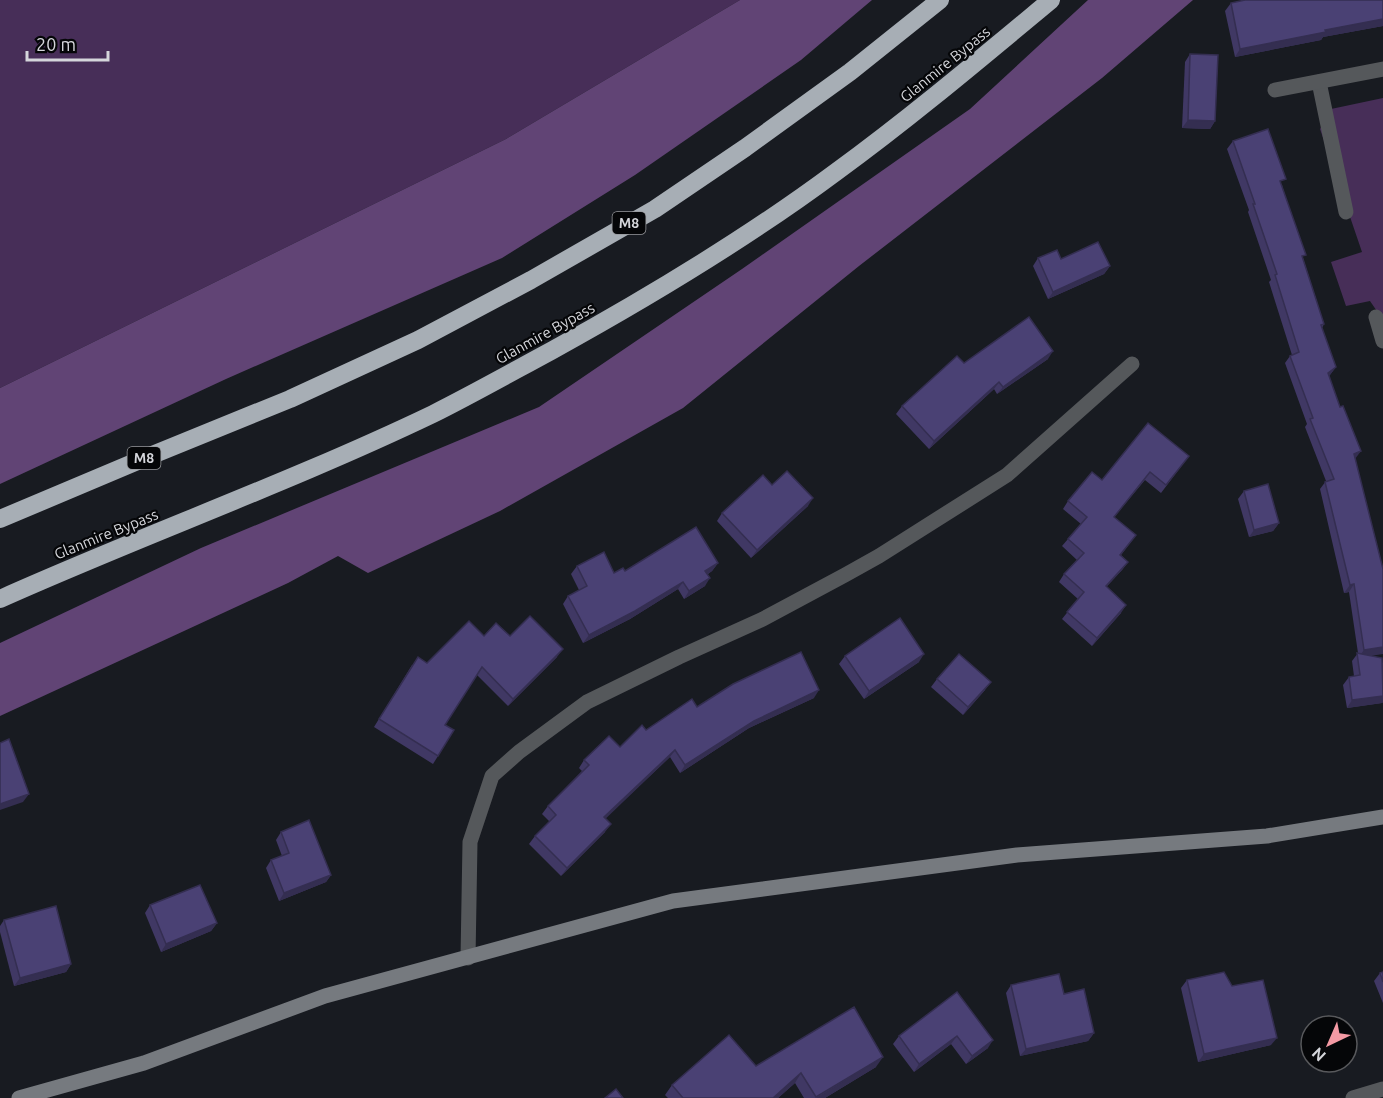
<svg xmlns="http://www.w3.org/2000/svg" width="1383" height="1098" viewBox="0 0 1383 1098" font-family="Ubuntu,sans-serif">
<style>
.green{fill:#472e58}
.forest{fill:#614475}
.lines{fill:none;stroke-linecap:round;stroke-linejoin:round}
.minor{stroke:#55585b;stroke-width:15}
.secondary{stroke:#767a7f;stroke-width:15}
.motorway{stroke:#a7aeb5;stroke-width:18}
.wall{fill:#403864}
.shaded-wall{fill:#342e51}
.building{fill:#4a4174;stroke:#342e51;stroke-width:1.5}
.labels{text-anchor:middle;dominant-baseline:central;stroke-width:4.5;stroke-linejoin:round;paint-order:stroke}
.shield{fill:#050608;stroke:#97989c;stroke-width:1.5}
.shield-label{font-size:14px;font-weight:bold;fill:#d5d6db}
.street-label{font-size:15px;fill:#d5d6db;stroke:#050608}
</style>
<rect width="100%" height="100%" fill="#181b21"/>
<g class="green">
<polygon points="0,0 740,0 506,139 0,388"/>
<polygon points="1383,98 1383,320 1370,301 1346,306 1331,262 1362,252 1320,129 1331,109"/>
</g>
<g class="forest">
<polygon points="740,0 872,0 801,60 635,175 502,258 226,379 0,484 0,388 506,139"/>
<polygon points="1088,0 1193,0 1102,78 859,266 683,408 500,511 368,573 338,556 288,583 0,716 0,643 201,548 539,407 742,269 970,109"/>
</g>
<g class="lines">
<g class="minor">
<polyline points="1319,82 1346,212"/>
<polyline points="1275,90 1383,69"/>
<polyline points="1376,317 1383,341"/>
<polyline points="468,958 470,842 492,776 519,752 587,702 679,657 763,619 845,575 879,556 1007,475 1132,364"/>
<polyline points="1353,1098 1383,1089"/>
</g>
<polyline class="secondary" points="19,1098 144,1063 325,996 673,901 1017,855 1267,836 1383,817"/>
<g class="motorway">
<polyline points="0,519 140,460 290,399 418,340 531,280 655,209 745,148 850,72 940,0"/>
<path d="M0,599c143,-64 291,-117 433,-185 40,-20 79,-42 118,-63 98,-54 195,-112 285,-179 74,-54 144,-113 215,-172"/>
</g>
</g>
<g class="wall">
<polygon points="1383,0 1383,26 1323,37 1321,40 1235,57 1225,11 1231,3"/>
<polygon points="1190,54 1215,121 1210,129 1182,128 1185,62"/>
<polygon points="1233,141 1282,185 1303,258 1324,324 1322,328 1336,367 1329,376 1355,459 1372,656 1383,663 1383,702 1382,703 1347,708 1343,685 1349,677 1354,676 1352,661 1358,653 1349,592 1344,593 1320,489 1326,481 1305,427 1307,424 1285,363 1290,356 1292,355 1269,282 1271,280 1248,212 1249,210 1227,149"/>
<polygon points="1038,258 1061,259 1110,266 1104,274 1048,299 1033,266"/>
<polygon points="1048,359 997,394 994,389 929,449 896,414 902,406 964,363"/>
<polygon points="1189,456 1161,493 1145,480 1114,517 1136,535 1121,555 1128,562 1122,570 1106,587 1121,613 1092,646 1062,619 1078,599 1059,582 1064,574 1077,560 1062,546 1068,539 1081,524 1063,509 1068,501 1102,480"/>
<polygon points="772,485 808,506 751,558 717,521 722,513"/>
<polygon points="1244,491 1279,523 1273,531 1249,537 1238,499"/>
<polygon points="718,563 712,571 708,574 705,586 684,599 678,589 630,619 583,643 563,604 568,596 579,590 571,574 577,566 614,573"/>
<polygon points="484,636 510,636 557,657 508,706 477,675 445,725 438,756 433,764 374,727 412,665 427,663"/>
<polygon points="845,656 919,662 864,699 839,664"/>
<polygon points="937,679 985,690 963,715 931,687"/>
<polygon points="814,698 749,728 680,773 670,757 605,818 605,832 561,876 529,844 535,836 550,822 542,814 548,806 582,771 579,768 584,760 620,747 646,730 697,707"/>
<polygon points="281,832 331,875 326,882 279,901 266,868 271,860 282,856 276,840"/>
<polygon points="150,905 217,923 211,931 161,952 145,913"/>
<polygon points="4,920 71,964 66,972 14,986 0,932 0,926"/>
<polygon points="1383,972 1383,1003 1374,981 1380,973"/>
<polygon points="1187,980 1232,986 1271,1045 1198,1062 1181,988"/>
<polygon points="1011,985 1064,994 1094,1033 1088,1041 1020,1056 1006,993"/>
<polygon points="957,992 988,1048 966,1064 951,1044 914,1072 893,1044 899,1036"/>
<polygon points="756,1066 876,1067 825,1098 804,1098 795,1083 778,1098 668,1098 665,1095 672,1085"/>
</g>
<g class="shaded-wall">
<polygon points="1383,19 1383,26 1323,37 1321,40 1235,57 1240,49 1325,30"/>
<polygon points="1188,120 1215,121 1210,129 1182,128"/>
<polygon points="1110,266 1104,274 1048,299 1053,292"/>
<polygon points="1053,351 1048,359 997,394 1003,387"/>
<polygon points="1336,367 1330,375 1323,380 1328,373"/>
<polygon points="999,382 994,389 929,449 934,441"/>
<polygon points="1361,451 1355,459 1354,454"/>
<polygon points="813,498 808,506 751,558 757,550"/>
<polygon points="1279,523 1273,531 1249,537 1254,530"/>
<polygon points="1128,562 1122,570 1100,594 1106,586"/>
<polygon points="718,563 712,571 700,579 705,571"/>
<polygon points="710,578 705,586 684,599 689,591"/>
<polygon points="683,582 678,589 630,619 583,643 589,635"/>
<polygon points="1354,584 1349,592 1344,593 1350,585"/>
<polygon points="1126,605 1121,613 1092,646 1097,638"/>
<polygon points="1383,647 1383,654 1358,658 1364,650"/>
<polygon points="563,649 557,657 508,706 513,699"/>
<polygon points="924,654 919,662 864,699 869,691"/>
<polygon points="991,682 985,690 963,715 968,707"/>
<polygon points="819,690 814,698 749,728 680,773 685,765 754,721"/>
<polygon points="1383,696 1383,702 1382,703 1347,708 1352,700"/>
<polygon points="675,750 670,757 599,825 604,817"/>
<polygon points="29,794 23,802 0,810 0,804"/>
<polygon points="611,824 605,832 561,876 567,868"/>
<polygon points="331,875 326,882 279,901 284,893"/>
<polygon points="217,923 211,931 161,952 166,944"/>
<polygon points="71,964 66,972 14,986 20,978"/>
<polygon points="1094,1033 1088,1041 1020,1056 1026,1049"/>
<polygon points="957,1036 951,1044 914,1072 919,1064"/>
<polygon points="1277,1038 1271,1045 1198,1062 1204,1054"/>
<polygon points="993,1040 988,1048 966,1064 972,1056"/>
<polygon points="883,1057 876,1067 825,1098 816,1098"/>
<polygon points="801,1073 795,1083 778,1098 773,1098"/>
</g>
<g class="building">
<polygon points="1245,0 1383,0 1383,19 1325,30 1326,32 1240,49 1231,3"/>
<polygon points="1190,54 1218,55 1215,121 1188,120"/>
<polygon points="1268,129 1286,179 1280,181 1306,255 1302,256 1324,324 1321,325 1336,367 1328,373 1340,407 1343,406 1361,451 1354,454 1383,569 1383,647 1364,650 1354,584 1350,585 1325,482 1334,479 1310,419 1313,418 1290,356 1299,352 1275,275 1277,274 1253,204 1255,204 1233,141"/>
<polygon points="1098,242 1110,266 1053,292 1038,258 1057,250 1061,259"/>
<polygon points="1029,317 1053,351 1003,387 999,382 934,441 902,406 957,356 964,363"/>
<polygon points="1148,423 1189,456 1166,485 1150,472 1114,517 1136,535 1120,555 1128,562 1106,586 1126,605 1097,638 1067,612 1084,592 1064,574 1084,553 1068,539 1087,517 1068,501 1092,472 1102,480"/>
<polygon points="787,471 813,498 757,550 722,513 763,475 772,485"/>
<polygon points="1268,484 1279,523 1254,530 1244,491"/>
<polygon points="696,527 718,563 705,571 710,578 689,591 683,582 635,611 589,635 568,596 587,586 577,566 604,552 614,573 623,568 625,571"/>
<polygon points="530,616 563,649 513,699 482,667 445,725 454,730 438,756 379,719 418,657 427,663 469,621 484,636 496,623 510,636"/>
<polygon points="900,618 924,654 869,691 845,656"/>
<polygon points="801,652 819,690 754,721 685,765 675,750 604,817 611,824 567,868 535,836 556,815 548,806 589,765 584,760 609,736 620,747 642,725 646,730 692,699 697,707 733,684"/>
<polygon points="1357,653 1382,658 1383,696 1352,700 1349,677 1360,675"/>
<polygon points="959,654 991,682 968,707 937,679"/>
<polygon points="9,739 29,794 0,804 0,743"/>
<polygon points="309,820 331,875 284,893 271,860 289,853 281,832"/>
<polygon points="200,885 217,923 166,944 150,905"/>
<polygon points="56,906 71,964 20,978 4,920"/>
<polygon points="1224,972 1232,986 1263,980 1277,1038 1204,1054 1187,980"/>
<polygon points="1383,972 1383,982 1380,973"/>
<polygon points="1059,974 1064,994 1084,989 1094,1033 1026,1049 1011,985"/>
<polygon points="957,992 993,1040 972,1056 957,1036 919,1064 899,1036"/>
<polygon points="854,1007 883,1057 816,1097 801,1073 773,1098 683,1098 672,1085 729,1035 756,1066"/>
<polygon points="616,1089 623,1098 605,1098"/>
</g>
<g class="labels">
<g class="shield">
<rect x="612.5" y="212" width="33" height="22" rx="4.5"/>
<rect x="127.5" y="447" width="33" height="22" rx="4.5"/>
</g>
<g class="shield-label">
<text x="629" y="223">M8</text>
<text x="144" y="458">M8</text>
</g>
<g class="street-label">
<text transform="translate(945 64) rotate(-39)">Glanmire Bypass</text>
<text transform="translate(545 333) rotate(-29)">Glanmire Bypass</text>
<text transform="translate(106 534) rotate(-22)">Glanmire Bypass</text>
</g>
</g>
<g transform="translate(1329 1044) rotate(224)"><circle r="28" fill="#050608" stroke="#58595c" stroke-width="1.5"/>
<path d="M0-4.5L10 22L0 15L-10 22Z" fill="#f49aa4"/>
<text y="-9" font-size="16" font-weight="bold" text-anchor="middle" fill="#d5d6db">N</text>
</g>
<path d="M27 51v9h81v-9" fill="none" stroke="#d5d6db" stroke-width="3"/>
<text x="36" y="51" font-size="18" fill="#d5d6db" stroke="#050608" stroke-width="4.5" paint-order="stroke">20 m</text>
</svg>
